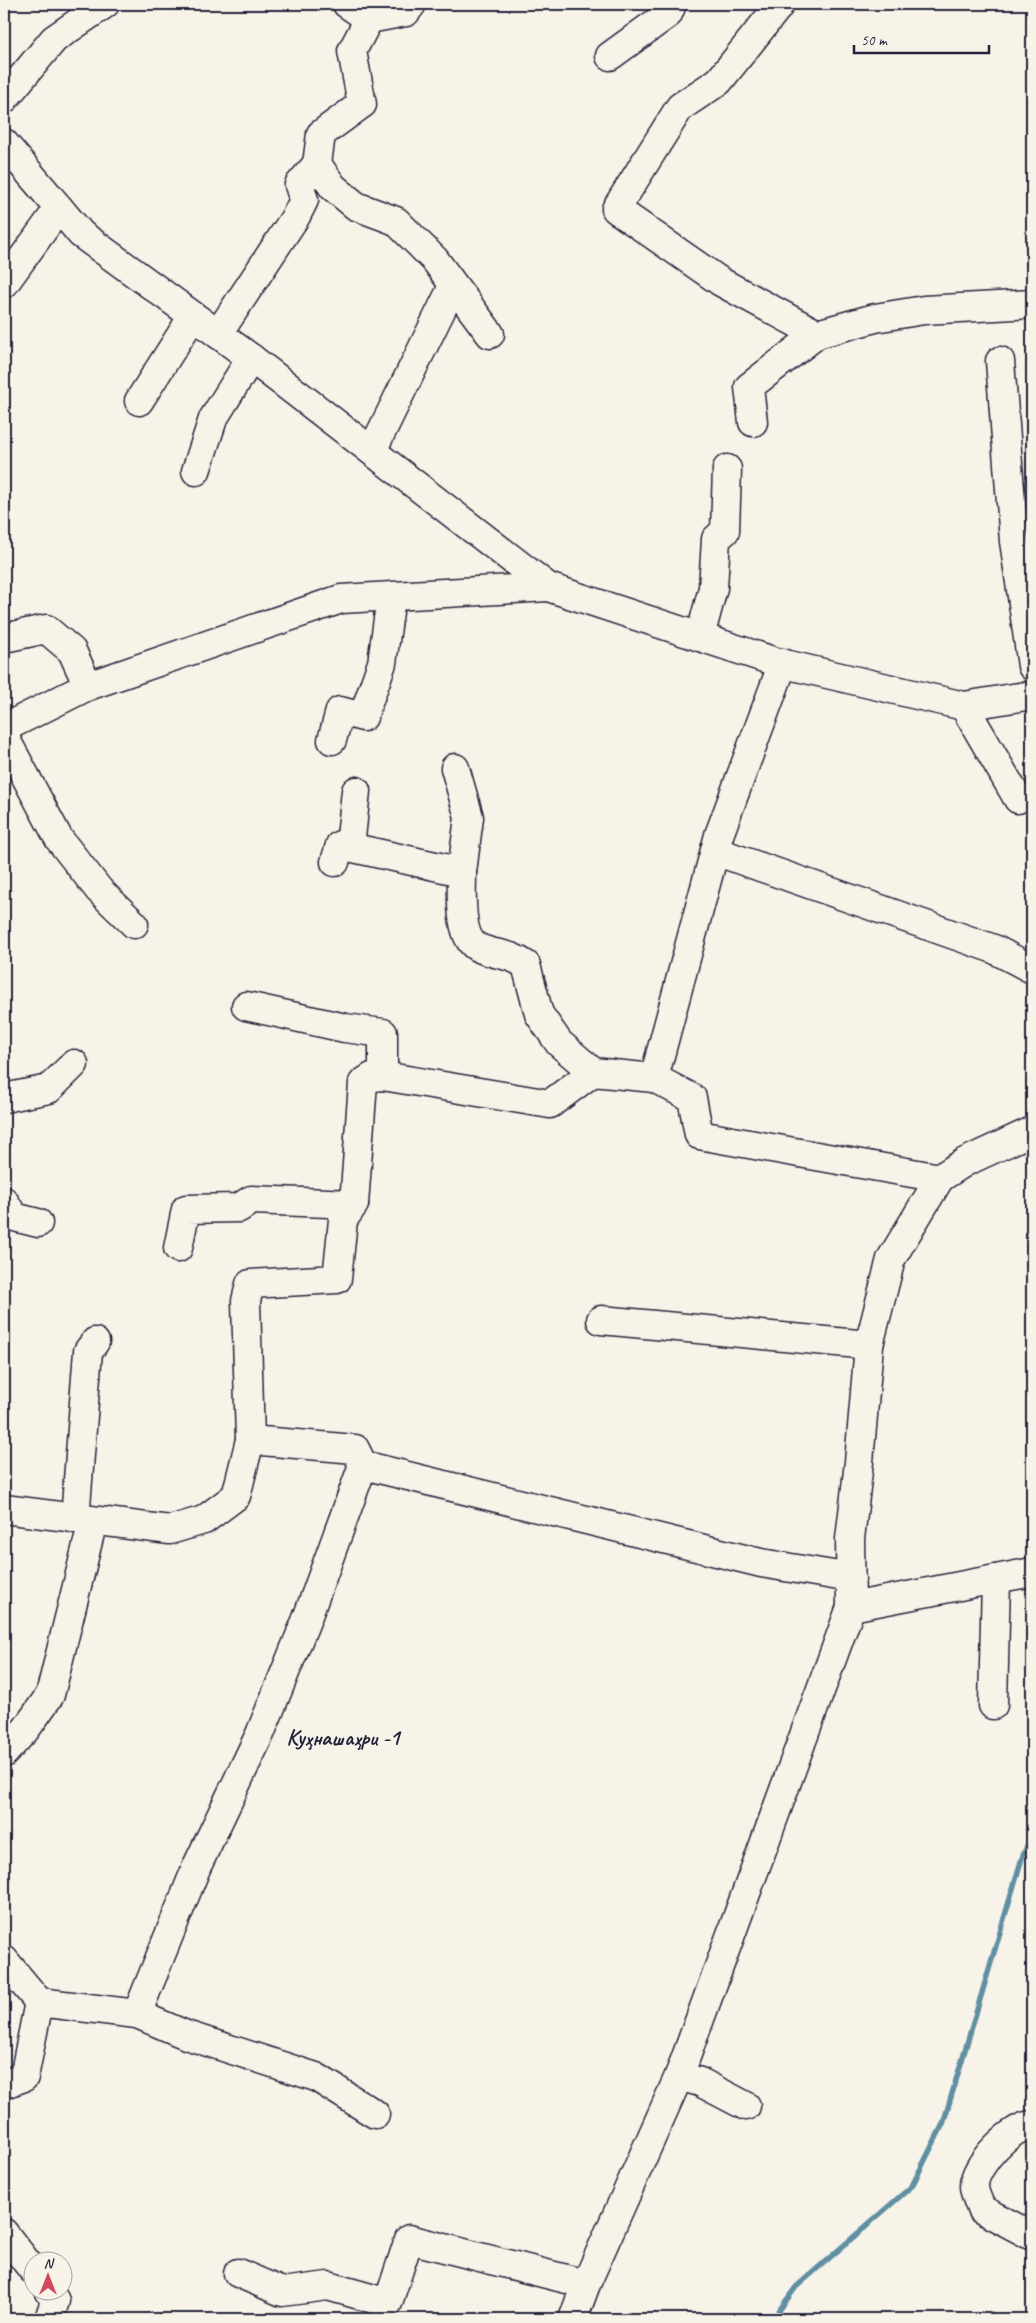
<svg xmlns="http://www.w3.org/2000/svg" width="1036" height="2323" viewBox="0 0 1036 2323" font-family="Caveat,sans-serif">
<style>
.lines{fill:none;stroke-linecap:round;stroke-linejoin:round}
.stream{stroke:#608fa3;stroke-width:5.5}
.minor-casing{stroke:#22223b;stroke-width:31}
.minor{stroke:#f7f3e8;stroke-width:28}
.labels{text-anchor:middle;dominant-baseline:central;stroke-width:4;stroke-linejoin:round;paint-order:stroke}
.quarter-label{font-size:22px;font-weight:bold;fill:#22223b;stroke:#f7f3e8}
</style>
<rect width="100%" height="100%" fill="#f7f3e8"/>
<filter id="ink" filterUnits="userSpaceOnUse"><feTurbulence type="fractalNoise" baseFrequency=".02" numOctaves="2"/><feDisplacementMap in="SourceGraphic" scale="10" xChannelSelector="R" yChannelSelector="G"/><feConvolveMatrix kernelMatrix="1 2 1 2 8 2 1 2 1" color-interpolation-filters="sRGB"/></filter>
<g filter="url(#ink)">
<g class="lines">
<polyline class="stream" points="773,2319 796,2287 912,2186 943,2124 1022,1858 1032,1834"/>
<g class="minor-casing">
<g id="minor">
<polyline points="347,4 369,19 406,12 412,4"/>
<polyline points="778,4 778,7 719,81 680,107 616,209 721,282 817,334"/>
<polyline points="610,56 668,14 672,4"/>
<polyline points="4,99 54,39 105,4"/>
<polyline points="4,143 81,234 251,358 548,587"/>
<polyline points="317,164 321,134 362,104 352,51 369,19"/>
<polyline points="4,284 59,208"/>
<polyline points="218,334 296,216 304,200 299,185 317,164 333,187 356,206 396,221 435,260 490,334"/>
<polyline points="1000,361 1014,541 1032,666"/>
<polyline points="139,401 193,316"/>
<polyline points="753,422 749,387 817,334 875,318 924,310 1032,304"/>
<polyline points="372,451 453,286"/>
<polyline points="196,471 213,419 251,358"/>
<polyline points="700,637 713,588 716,539 725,531 727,469"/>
<polyline points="4,638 46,629 72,651 88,686"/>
<polyline points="964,706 1018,799"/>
<polyline points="4,728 88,686 341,599 548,587 776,662 964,706 1032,695"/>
<polyline points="4,736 59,839 99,890 134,924"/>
<polyline points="332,740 340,711 363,717 382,663 391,597"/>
<polyline points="455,768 469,817 462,872"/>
<polyline points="350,847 356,791"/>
<polyline points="715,851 994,949 1032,969"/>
<path d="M335,862l5,-17 122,27c0,19 -4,67 17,76 18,8 28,4 47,17l13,49 20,29 34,29"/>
<polyline points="246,1006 345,1028 383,1033 383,1076"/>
<polyline points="654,1078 719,835 783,663"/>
<polyline points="4,1098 49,1089 74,1064"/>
<polyline points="4,1201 14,1217 38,1223"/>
<polyline points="178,1248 186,1209 239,1208 251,1200 354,1204"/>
<polyline points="601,1320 869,1345"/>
<polyline points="250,1440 355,1449 363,1465 761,1563 851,1578"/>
<polyline points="4,1509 170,1530 204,1520 236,1496 250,1440 246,1301 250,1284 337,1279 343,1220 354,1204 363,1083 372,1077 383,1076 550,1104 593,1072 654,1078 692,1098 699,1135 940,1178"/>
<polyline points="75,1519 88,1351 95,1342"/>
<polyline points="851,1607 1032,1572"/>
<polyline points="993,1705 996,1579"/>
<polyline points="4,1753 26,1729 50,1695 93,1521"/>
<polyline points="4,1960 39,2002 137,2014 186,2035 316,2077 375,2114"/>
<polyline points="137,2014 197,1866 260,1734 306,1621 363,1465"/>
<polyline points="679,2076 700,2082 746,2106"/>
<polyline points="4,2084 24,2077 39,2002"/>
<path d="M1032,2125c-21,1 -58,40 -58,61 0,7 5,16 7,23l51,27"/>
<polyline points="4,2233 32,2269"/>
<polyline points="238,2273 282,2292 328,2286 388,2303 409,2239 586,2284"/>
<polyline points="49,2290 55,2301 49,2319"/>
<polyline points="573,2319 586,2284 679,2076 851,1607 850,1539 859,1462 869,1345 891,1259 940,1178 965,1162 1032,1131"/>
</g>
</g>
<use href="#minor" class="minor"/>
</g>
</g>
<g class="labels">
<g class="quarter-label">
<text x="343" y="1738">Куҳнашаҳри -1</text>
</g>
</g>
<rect width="1036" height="2323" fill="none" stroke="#f7f3e8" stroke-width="20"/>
<rect x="10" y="10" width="1016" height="2303" fill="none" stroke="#22223b" stroke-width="2" filter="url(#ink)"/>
<g transform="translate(48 2276)"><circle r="24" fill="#f7f3e8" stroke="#a29fa3"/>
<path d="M0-4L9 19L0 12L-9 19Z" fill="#d1495b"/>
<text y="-8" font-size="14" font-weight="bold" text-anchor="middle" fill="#22223b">N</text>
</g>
<path d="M854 45v8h135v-8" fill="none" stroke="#22223b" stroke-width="2.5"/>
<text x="861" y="45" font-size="15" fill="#22223b" stroke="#f7f3e8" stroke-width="4" paint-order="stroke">50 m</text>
</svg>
